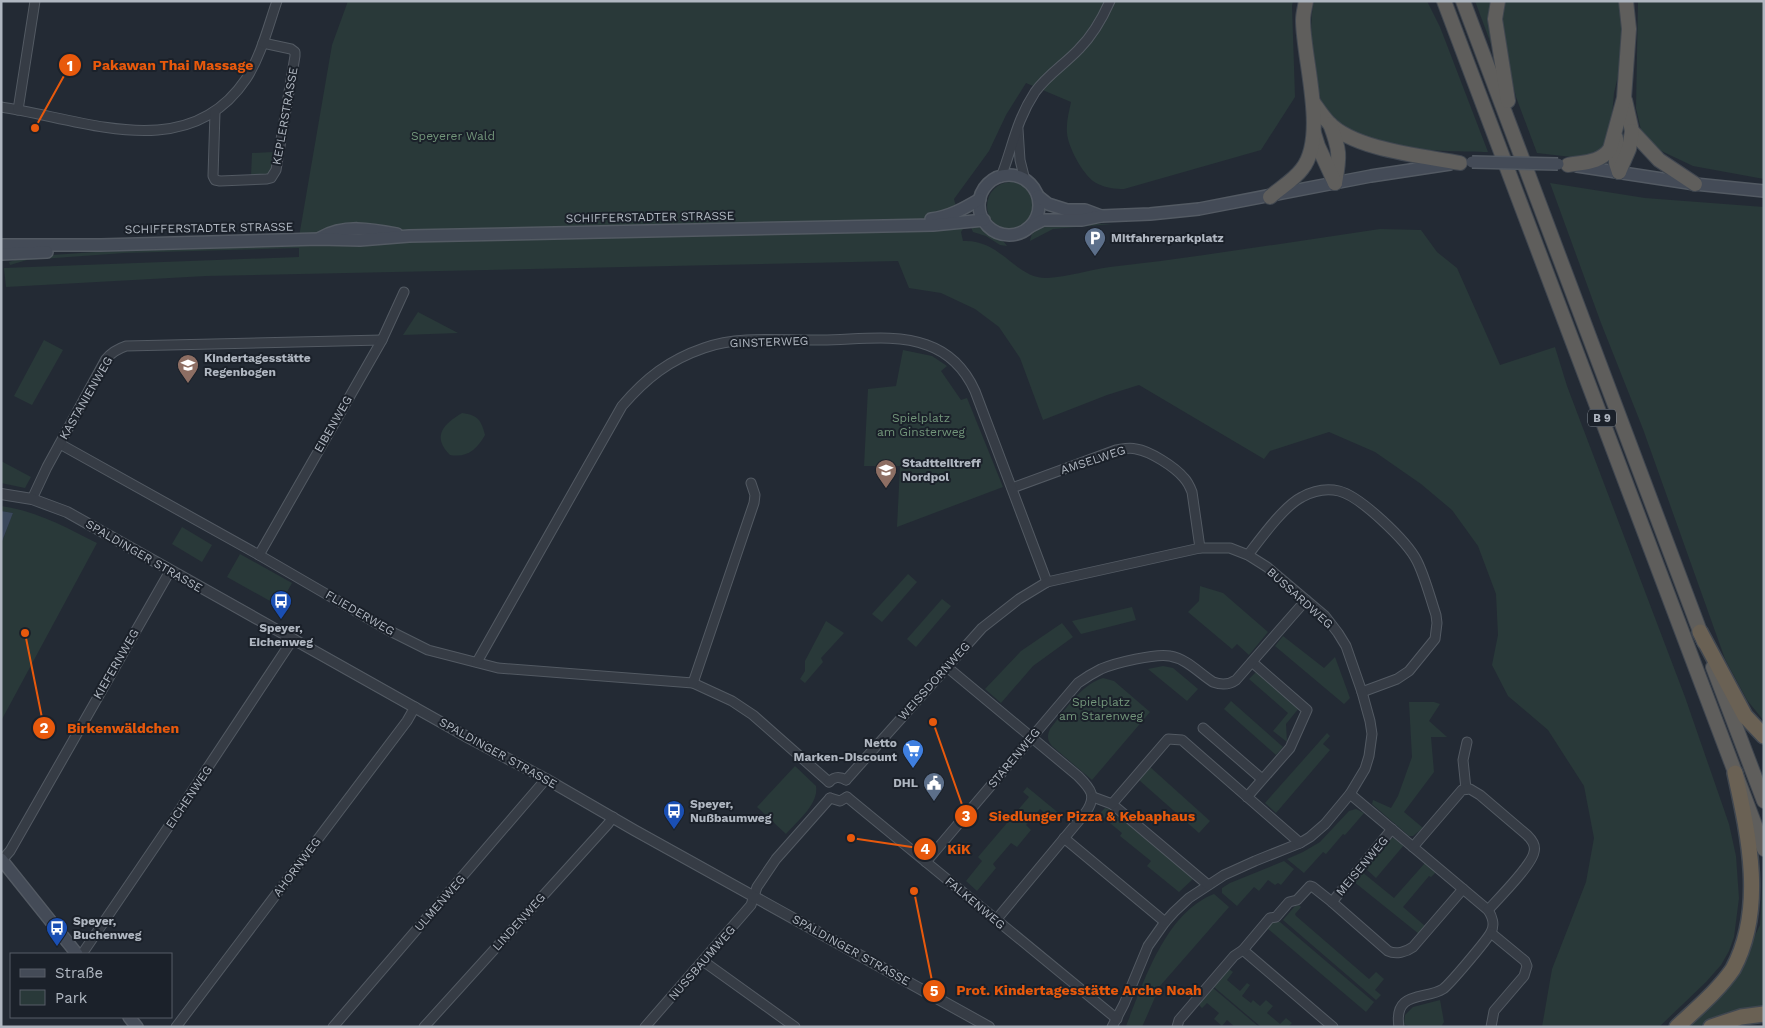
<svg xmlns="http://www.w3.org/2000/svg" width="1765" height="1028" viewBox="0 0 1765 1028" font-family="'Work Sans',sans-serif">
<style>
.green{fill:#293939}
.water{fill:#3a485b}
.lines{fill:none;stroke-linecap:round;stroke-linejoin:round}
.minor-casing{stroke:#535a63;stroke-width:11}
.tertiary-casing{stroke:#535a63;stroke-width:12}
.secondary-casing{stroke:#535a63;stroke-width:14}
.trunk-casing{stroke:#404750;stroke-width:16}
.motorway-casing{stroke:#404750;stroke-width:18}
.minor{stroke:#363c45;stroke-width:9}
.tertiary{stroke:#363c45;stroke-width:10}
.secondary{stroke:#444b57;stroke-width:11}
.trunk{stroke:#5f5e5c;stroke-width:14}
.motorway{stroke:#6a6154;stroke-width:15}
.secondary-bridge-casing{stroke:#535a63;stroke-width:14;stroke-linecap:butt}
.secondary-bridge{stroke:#444b57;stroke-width:11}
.labels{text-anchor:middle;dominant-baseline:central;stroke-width:4;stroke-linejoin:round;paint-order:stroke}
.shield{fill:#1b212a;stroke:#838a94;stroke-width:1}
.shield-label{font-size:11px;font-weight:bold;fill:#b0b7c1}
.street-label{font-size:12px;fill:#b0b7c1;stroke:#1b212a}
.park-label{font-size:12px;fill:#72957a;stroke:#1b212a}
.poi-label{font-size:12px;font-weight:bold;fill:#b0b7c1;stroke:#1b212a;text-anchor:start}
.leader{fill:none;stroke:#e8590c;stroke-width:2}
.callout-dot{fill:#e8590c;stroke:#1b212a;stroke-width:2}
.mark-label{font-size:15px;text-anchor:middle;font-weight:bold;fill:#fff}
.callout-label{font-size:14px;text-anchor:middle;font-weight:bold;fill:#e8590c;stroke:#1b212a;stroke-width:4;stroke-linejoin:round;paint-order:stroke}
</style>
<rect width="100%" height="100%" fill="#232a34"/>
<g class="green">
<path d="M348,1h945l-1,5 3,91 -34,53 -137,39c-9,0 -18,-1 -26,-5 -14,-6 -30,-37 -31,-51 -1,-11 2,-21 4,-31l-45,-19 -20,32 -17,36 -35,48 4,16 5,-1 2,12 -4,6 2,9c39,-2 52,38 84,37 21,-1 42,-8 63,-11 90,-10 180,-25 270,-38l41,1 16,22 20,16 43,97 55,-18 12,39 118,311 44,127 7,32 3,42 -5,39 -5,14 -8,14 -15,17 -47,45h-117l10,-58 34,-87 8,-44 -10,-52 -36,-56 -40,-34 -16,-31 6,-30 -2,-41 -18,-48 -26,-36 -31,-26 -46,-32 -46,-20 -59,19 -6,8 -125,-74 -32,10 -64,25 -23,-62 -21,-31 -24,-18 -34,-16 -32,-5 -11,-27 -692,15 -200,11 -2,-19 295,-11v-9l-175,5 -97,7 -17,5 -1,-3 15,-5 113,-8 162,-5 1,-13 32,-186z"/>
<path d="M1314,1h113l13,26 48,125c-44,-1 -137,1 -162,-42 -8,-13 -10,-29 -12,-44 -2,-22 -5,-43 0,-65z"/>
<polygon points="1475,1 1494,1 1493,44 1491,44"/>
<polygon points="1504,1 1620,1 1624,28 1620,67 1614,93 1611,126 1604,150 1580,158 1537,153 1516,97 1502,40 1500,19"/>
<polygon points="1638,1 1764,1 1764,179 1693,166 1655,148 1641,130 1636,108"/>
<polygon points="273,152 272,169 266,175 251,176 252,153"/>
<circle cx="1011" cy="206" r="24"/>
<polygon points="1550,183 1645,198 1764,207 1764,721 1747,700 1725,659 1643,429 1601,323"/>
<path d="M1051,223l62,1 -60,5 -23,12c3,-14 9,-14 21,-18z"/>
<path d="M970,225c11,1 32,12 37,21l-7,-1 -14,-9 -13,-4z"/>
<polygon points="418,312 458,333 403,335"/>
<polygon points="44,340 63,350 32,405 14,396"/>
<polygon points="903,350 932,356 947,366 941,371 961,400 967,398 1003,487 897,527 900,466 864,466 868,389 896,386"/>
<path d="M462,413c16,2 19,7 23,22 -8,14 -17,23 -35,20 -19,-19 -6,-31 12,-42z"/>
<polygon points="1,461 31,477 25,488 1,483"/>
<path d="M1,506c36,5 64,21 96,37l-96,178v-177l12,-31 -12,-2z"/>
<polygon points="182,527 212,545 202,562 172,544"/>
<polygon points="240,554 292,583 279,606 227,577"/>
<polygon points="908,574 917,582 882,622 872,614"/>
<polygon points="1200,586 1223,593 1268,632 1249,655 1237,644 1232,649 1188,612 1199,601"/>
<polygon points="942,599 951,606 916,647 907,639"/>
<polygon points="1132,607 1136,620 1081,634 1072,621"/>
<polygon points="826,621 844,633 821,658 823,662 805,683 800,679 805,671 805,661"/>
<polygon points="1062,623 1073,637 1033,666 1001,703 985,689 1021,651"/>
<polygon points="1283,636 1324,668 1335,657 1350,698 1344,704 1275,646"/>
<polygon points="1163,666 1173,668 1198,689 1187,701 1148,669"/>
<polygon points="1256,672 1299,708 1286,724 1287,742 1273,731 1288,713 1249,679"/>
<path d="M1103,678l11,3 36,31 -58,68 -40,-34c-5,-6 -5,-10 -2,-17 14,-17 30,-44 53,-51z"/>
<polygon points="1231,701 1283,747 1276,755 1224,709"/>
<polygon points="1409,702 1434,702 1440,704 1429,721 1447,737 1431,737 1434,772 1404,812 1423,828 1413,836 1409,836 1372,804 1373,800 1391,808 1398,796 1412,757"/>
<polygon points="1327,733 1330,736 1323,744 1330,750 1276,813 1265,803"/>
<path d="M795,766l21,20c3,18 -19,35 -30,48l-29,-27z"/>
<polygon points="1150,767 1210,821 1199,833 1139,780"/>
<polygon points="1027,787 1061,815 1055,822 1040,809 1026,825 1031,830 1017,847 1011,843 993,864 996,868 977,891 966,881 982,861 978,857 1029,797 1023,792"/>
<polygon points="1105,808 1111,809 1194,878 1179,892 1147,866 1151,861 1120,836 1122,833 1099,814"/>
<polygon points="1356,809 1364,813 1345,835 1343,834 1326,854 1323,852 1304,873 1287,859 1303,852 1320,842 1349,811"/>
<polygon points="1395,837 1404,845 1376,878 1365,868 1390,839"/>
<polygon points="1284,861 1294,869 1281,885 1278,883 1275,885 1268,880 1259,891 1254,887 1237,906 1222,893 1222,888 1230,883"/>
<polygon points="1425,863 1436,872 1431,877 1429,876 1403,907 1425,926 1419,934 1353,881 1362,872 1394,898"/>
<polygon points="1763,876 1764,1007 1728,1012 1698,1027 1684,1027 1740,967 1760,925"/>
<path d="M1214,894l15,13 -69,79 -18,41 -16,-1c18,-44 39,-113 88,-132z"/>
<polygon points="1299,905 1301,907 1295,914 1296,916 1369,979 1376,972 1384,979 1375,990 1381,995 1376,1000 1283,920 1295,906"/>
<polygon points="1273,922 1280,922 1374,1002 1366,1012 1267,928"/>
<polygon points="1229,969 1233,972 1227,980 1240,991 1247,983 1250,985 1242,996 1251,1003 1253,1000 1260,1006 1266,1000 1273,1006 1267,1013 1280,1024 1286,1018 1292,1023 1288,1027 1261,1027 1214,987"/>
<polygon points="1213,988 1259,1027 1235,1027 1227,1020 1222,1026 1214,1019 1219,1013 1207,1003 1202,1008 1199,1005"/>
<polygon points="1440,1000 1444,1022 1441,1027 1410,1027 1404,1024 1405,1015 1413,1007"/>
</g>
<polygon class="water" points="1,511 13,513 1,544"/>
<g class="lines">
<g class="minor-casing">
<g id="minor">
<path d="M1,107c82,12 187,59 245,-28 15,-23 22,-52 31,-78"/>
<polyline points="18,110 35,1"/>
<polyline points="215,112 213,176 215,180 220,181 267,179 271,178 276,170 295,56 295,52 291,49 263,43"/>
<polyline points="1018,129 1020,160 1025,180"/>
<path d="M1001,177c12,-31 15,-56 34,-85 12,-17 30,-28 44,-43 14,-14 23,-30 31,-48"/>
<polyline points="60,444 259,555 388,630 428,650 498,668 693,683 732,701 753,715 829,782"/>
<path d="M1012,488l104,-38c7,-1 13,-3 20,-1 14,2 39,18 48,29 4,4 6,9 8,14l8,56"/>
<path d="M32,499l15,-32 59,-108c6,-7 11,-10 20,-13l256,-6"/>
<polyline points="259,555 382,340 404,292"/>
<path d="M1248,555c13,-17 36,-49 54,-58 11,-6 24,-9 37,-6 21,5 68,50 78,70 8,16 13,36 19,54l1,8 -2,16 -26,32 -12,8 -35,13"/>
<path d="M477,662l145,-256c24,-28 47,-46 82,-58 37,-13 80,-7 118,-8 33,0 74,-7 105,5 23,8 38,24 48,46l72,191"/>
<path d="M947,667l131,109c13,13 19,20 8,36l-90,108"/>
<polyline points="693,683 754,503 755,495 751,483"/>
<polyline points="1203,728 1262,779"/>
<polyline points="846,780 982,628 1019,599 1047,582 1200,548 1230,548 1248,555 1267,567 1325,616 1338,633 1346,646 1362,692 1370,721 1372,734 1369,756 1365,769 1350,794 1325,824 1310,837 1300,843 1255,861 1224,875 1189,898 1174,912 1165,922 1148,946 1124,1004 1112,1027"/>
<path d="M829,782c5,-5 10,-6 17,-2"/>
<polyline points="1466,789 1463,760 1467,742"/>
<path d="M1350,794l138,116c4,6 7,15 3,22 -3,7 -42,53 -48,57 -17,11 -50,1 -44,38"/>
<polyline points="847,797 1117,1019"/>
<polyline points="1093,797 1112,804 1208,885"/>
<polyline points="1247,797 1290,748 1307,710 1252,662"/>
<polyline points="830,798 840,801 847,797"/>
<polyline points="1112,804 1168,739 1182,740 1300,843"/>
<polyline points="1064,838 1165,922"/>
<path d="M1413,847l49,-57 8,-1 10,6 47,40c5,5 9,10 7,17 -2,13 -36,47 -46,58"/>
<polyline points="2,860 10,851 170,571"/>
<path d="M926,862l152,-179c7,-5 15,-10 23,-14 14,-6 55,-16 69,-13 17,3 29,17 43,26 8,3 16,3 23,-2l70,-80"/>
<path d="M1332,902l56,49c8,4 18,1 25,-4l50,-58"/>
<polyline points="1243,950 1333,1027"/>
<polyline points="82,954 169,826 293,639"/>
<polyline points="703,961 795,1027"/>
<polyline points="176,1027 407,721 415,707"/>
<polyline points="333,1027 546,779"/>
<polyline points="424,1027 608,824 613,817"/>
<polyline points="645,1027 745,912 751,905 757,887 776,859 830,798"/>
<polyline points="1177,1027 1179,1020 1234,956 1243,950 1270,918 1276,917 1289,902 1297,900 1310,886 1313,887 1332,902 1392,829"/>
<polyline points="1491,1027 1494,1011 1524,976 1527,966 1525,961 1491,933"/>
</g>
</g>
<g class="tertiary-casing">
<polyline id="tertiary" points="1,494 32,499 67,512 469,738 546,779 634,830 989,1027"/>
</g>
<g class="secondary-casing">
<g id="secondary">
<polyline points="1577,166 1695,184 1764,191"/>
<circle cx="1009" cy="205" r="30"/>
<polyline points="1038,196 1048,204 1067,210 1085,210 1101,216"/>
<path d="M931,219c18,-2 34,-11 49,-20"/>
<polyline points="1031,226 1043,220 1082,220 1101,216 1150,214 1199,209 1371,176 1450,164"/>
<path d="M320,238c24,-14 51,-9 77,-4"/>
<polyline points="1,245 101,245 319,239 360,240 409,236 933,225 984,220"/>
<polyline points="1,254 47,252"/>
<polyline points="1,859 77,954"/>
<polyline points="129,1017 137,1027"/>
</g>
</g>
<g class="trunk-casing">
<g id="trunk">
<polyline points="1444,1 1764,849"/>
<polyline points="1463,1 1704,642"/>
<polyline points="1498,1 1495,19 1508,101"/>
<polyline points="1625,100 1632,131 1659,160 1695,184"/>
<path d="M1313,102c5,7 10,15 16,21 26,27 95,33 131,40"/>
<path d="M1330,124c10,26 10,32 5,59"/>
<polyline points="1314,133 1318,146 1335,183"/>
<polyline points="1616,138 1616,163 1619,172"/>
<path d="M1568,165c16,-3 32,-2 42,-16l14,-51 5,-69 -3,-28"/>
<polyline points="1619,172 1629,149 1632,131"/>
<path d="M1270,197c10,-9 24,-17 32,-28 26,-33 1,-110 1,-149 0,-6 2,-13 3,-19"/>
<polyline points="1713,667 1764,801"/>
</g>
</g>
<g class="motorway-casing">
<g id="motorway">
<polyline points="1700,632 1745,716 1764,736"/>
<path d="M1677,1027c19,-18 41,-36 56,-58 32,-60 16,-132 2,-196"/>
<polyline points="1711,1027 1741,1017 1764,1014"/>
</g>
</g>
<use href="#minor" class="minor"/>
<use href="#tertiary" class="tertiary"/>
<use href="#secondary" class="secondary"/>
<use href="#trunk" class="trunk"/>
<use href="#motorway" class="motorway"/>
<g class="secondary-bridge-casing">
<polyline id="secondary-bridge" points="1472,162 1558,164"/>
</g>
<use href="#secondary-bridge" class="secondary-bridge"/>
</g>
<defs>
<g id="parking-pin" transform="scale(1.125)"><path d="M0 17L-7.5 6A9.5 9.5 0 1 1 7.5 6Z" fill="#5c6f8a" stroke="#1b212a"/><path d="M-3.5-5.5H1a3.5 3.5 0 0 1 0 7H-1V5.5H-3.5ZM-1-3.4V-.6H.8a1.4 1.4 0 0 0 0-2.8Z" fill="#fff"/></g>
<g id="school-pin" transform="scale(1.125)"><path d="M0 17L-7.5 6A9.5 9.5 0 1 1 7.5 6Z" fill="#8d6e63" stroke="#1b212a"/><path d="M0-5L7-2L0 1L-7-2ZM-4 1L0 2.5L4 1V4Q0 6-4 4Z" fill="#fff"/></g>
<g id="bus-pin" transform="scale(1.125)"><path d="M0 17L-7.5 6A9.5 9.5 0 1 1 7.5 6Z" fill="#1a4fb4" stroke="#1b212a"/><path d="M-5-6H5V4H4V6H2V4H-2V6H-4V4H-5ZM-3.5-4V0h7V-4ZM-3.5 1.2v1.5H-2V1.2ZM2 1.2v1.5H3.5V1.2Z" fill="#fff"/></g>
<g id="supermarket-pin" transform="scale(1.125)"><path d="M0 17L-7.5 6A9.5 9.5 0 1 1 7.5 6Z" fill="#3f7fe0" stroke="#1b212a"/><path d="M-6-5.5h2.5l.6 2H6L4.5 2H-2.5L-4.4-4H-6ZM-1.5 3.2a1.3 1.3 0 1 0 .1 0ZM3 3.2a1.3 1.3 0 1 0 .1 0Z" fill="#fff"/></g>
<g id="civic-pin" transform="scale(1.125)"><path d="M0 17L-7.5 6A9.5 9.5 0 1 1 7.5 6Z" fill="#5c6f8a" stroke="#1b212a"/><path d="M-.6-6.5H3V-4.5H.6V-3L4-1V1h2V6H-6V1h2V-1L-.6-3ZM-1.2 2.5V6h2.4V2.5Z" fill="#fff"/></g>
</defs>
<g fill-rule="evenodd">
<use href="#parking-pin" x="1095" y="238"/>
<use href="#school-pin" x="188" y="365"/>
<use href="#school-pin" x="886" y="470"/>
<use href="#bus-pin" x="281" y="601"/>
<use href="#supermarket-pin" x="913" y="750"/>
<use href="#civic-pin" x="934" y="783"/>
<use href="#bus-pin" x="674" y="811"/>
<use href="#bus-pin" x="57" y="928"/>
</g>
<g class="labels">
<rect class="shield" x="1588" y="409.5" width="28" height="17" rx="4"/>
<g class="shield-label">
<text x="1602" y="418">B 9</text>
</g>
<g class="street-label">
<text transform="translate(285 116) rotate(-80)">KEPLERSTRASSE</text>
<text transform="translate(650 217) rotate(-1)">SCHIFFERSTADTER STRASSE</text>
<text transform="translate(209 228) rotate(-1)">SCHIFFERSTADTER STRASSE</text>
<text transform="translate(769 342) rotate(-2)">GINSTERWEG</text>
<text transform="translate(86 398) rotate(-60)">KASTANIENWEG</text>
<text transform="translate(333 424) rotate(-60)">EIBENWEG</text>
<text transform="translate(1093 460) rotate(-18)">AMSELWEG</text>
<text transform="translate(144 556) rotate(30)">SPALDINGER STRASSE</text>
<text transform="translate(1300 598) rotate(42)">BUSSARDWEG</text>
<text transform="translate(360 613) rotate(30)">FLIEDERWEG</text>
<text transform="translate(116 664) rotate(-60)">KIEFERNWEG</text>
<text transform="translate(934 681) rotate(-48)">WEISSDORNWEG</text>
<text transform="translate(498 753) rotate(29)">SPALDINGER STRASSE</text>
<text transform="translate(1014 758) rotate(-50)">STARENWEG</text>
<text transform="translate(189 797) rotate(-56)">EICHENWEG</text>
<text transform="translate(1362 866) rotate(-50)">MEISENWEG</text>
<text transform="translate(297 867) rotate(-53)">AHORNWEG</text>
<text transform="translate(440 903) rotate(-49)">ULMENWEG</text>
<text transform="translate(975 903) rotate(40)">FALKENWEG</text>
<text transform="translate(519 922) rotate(-48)">LINDENWEG</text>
<text transform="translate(851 950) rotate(29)">SPALDINGER STRASSE</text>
<text transform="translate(702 963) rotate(-49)">NUSSBAUMWEG</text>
</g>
<g class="park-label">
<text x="453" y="136">Speyerer Wald</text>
<text x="921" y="418">Spielplatz<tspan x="921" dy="14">am Ginsterweg</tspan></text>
<text x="1101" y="702">Spielplatz<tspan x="1101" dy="14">am Starenweg</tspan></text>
</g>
<g class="poi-label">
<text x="1111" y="238">Mitfahrerparkplatz</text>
<text x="204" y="358">Kindertagesstätte<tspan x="204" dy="14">Regenbogen</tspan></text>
<text x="902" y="463">Stadtteiltreff<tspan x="902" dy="14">Nordpol</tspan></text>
<text x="281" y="628" text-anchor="middle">Speyer,<tspan x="281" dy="14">Eichenweg</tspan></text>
<text x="897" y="743" text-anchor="end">Netto<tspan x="897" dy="14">Marken-Discount</tspan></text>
<text x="918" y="783" text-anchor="end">DHL</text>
<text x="690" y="804">Speyer,<tspan x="690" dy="14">Nußbaumweg</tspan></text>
<text x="73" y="921">Speyer,<tspan x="73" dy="14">Buchenweg</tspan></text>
</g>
</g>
<path class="leader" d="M35 128L70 65M25 633L44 728M933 722L966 816M851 838L925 849M914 891L934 991"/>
<g class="callout-dot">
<circle cx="35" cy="128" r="5"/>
<circle cx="25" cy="633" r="5"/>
<circle cx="933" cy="722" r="5"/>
<circle cx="851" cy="838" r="5"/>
<circle cx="914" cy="891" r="5"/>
<circle cx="70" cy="65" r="12"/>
<circle cx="44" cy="728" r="12"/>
<circle cx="966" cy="816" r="12"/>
<circle cx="925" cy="849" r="12"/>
<circle cx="934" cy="991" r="12"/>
</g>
<g class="mark-label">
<text x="70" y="71">1</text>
<text x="44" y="733">2</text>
<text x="966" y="821">3</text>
<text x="925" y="854">4</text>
<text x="934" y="996">5</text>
</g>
<g class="callout-label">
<text x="173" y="70">Pakawan Thai Massage</text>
<text x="123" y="733">Birkenwäldchen</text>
<text x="1092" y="821">Siedlunger Pizza &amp; Kebaphaus</text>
<text x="959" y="854">KiK</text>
<text x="1079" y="995">Prot. Kindertagesstätte Arche Noah</text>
</g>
<rect width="1765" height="1028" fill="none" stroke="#b0b7c1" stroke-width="5"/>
<rect x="10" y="953" width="162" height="65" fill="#1b212a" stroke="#575d66"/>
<rect x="20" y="969" width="25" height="8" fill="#444b57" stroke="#575d66"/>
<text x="55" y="978" font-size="15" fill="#b0b7c1">Straße</text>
<rect x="20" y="990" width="25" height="15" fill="#293939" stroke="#575d66"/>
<text x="55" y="1003" font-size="15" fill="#b0b7c1">Park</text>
</svg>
